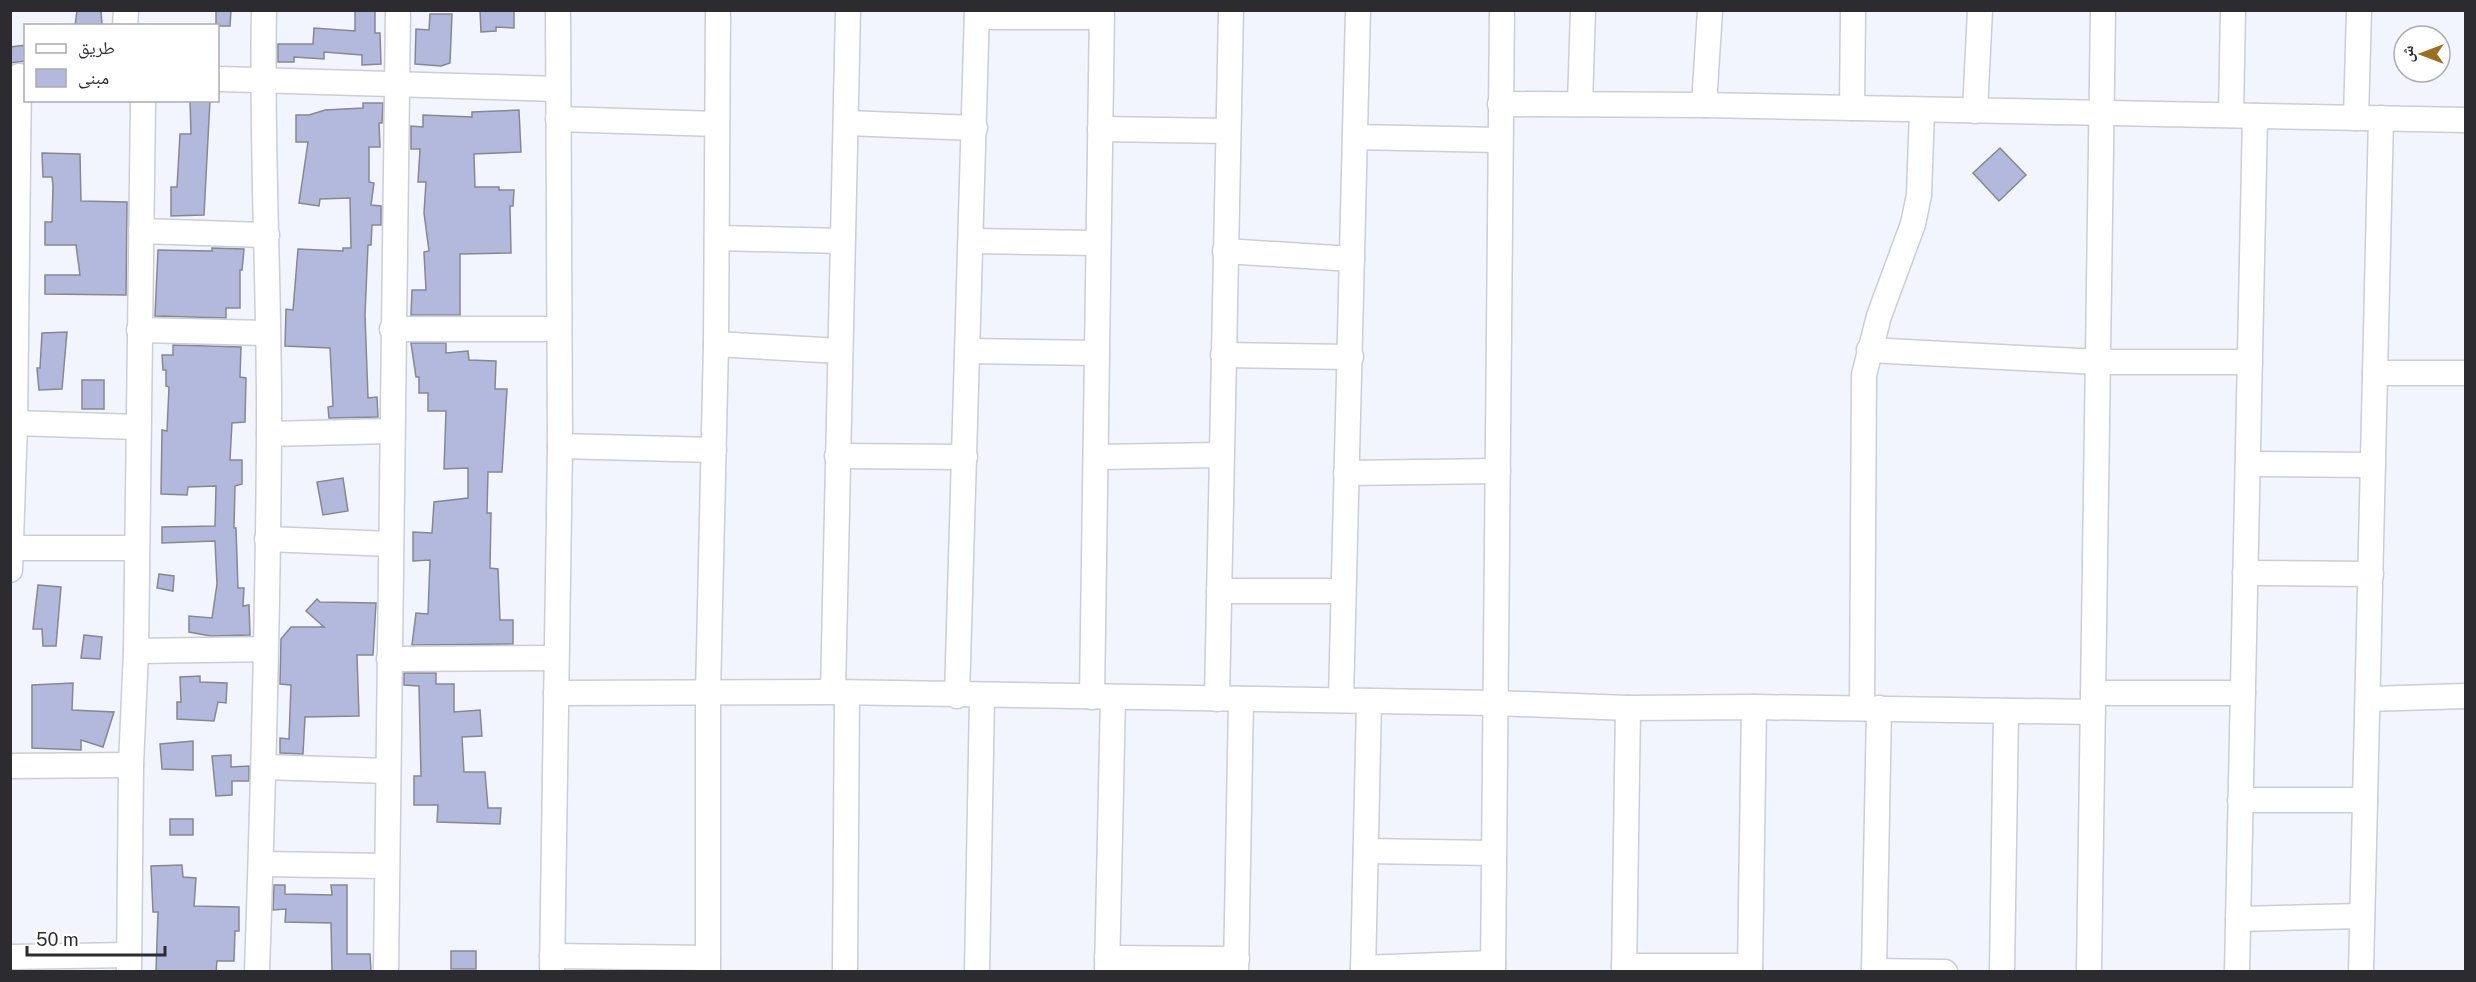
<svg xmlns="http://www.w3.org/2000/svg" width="2476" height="982" viewBox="0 0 2476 982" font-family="'Public Sans','Noto Naskh Arabic',sans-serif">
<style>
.building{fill:#b3b8dd;stroke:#868891;stroke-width:1.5}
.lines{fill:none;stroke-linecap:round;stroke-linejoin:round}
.minor-casing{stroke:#cbcdd7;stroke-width:27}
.minor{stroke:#fff;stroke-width:24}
</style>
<rect width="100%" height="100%" fill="#f3f5fe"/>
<g class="building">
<polygon points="77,10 101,10 102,26 75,26"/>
<polygon points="216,10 231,10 230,26 216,26"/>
<polygon points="480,10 514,10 514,28 496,27 496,31 481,32"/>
<polygon points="355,11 375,11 375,33 380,33 381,64 362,65 362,55 324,52 324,59 294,57 294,62 278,62 278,44 313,44 314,28 355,31"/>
<polygon points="430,14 452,14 450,63 441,66 415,64 416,29 429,30"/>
<polygon points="26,45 26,61 10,63 10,47"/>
<polygon points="190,100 210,100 204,215 171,216 171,187 177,187 180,134 191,134"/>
<polygon points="363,103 383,103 382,123 379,123 380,147 369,147 369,182 374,183 371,205 381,206 381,225 372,225 371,245 368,245 365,315 368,398 377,397 378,417 329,418 328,407 333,406 330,348 285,346 286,309 293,310 298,249 343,251 343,248 351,248 350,198 320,199 319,206 299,203 308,142 296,142 296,115 309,115 325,110 363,108"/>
<polygon points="519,110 521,152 474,154 475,187 499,187 499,190 514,190 513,206 510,206 511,253 460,254 460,315 411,315 412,290 426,290 424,252 429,251 424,213 426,182 418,182 420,149 411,149 411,126 423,127 423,115 472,117 472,112"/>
<polygon points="2000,148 2026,175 1999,201 1973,173"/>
<polygon points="42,153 80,154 81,201 127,202 126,295 45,294 45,275 80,275 76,245 45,245 45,222 52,222 53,186 52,177 43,177"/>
<polygon points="212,248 244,249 242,270 240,270 240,308 226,308 226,318 155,316 158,250 212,251"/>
<polygon points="67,332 62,389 39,390 37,368 40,368 42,333"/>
<polygon points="411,343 446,343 446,353 468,351 469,360 496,361 495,389 507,389 502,472 488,472 487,513 491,513 490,568 498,569 500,620 513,620 513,644 412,645 416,613 428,614 430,560 413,561 413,532 432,533 434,502 468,498 468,468 444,469 446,411 428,411 428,393 419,393 419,377 416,377"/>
<polygon points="173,345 241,347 240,377 246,378 245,422 232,423 230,460 242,460 242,484 235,486 234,528 236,528 238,588 244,588 243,606 249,605 250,635 211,636 189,632 189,616 212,618 217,584 215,541 162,543 162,527 215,526 216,486 188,487 187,495 161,494 162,430 167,431 169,387 166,386 166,370 163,370 162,355 173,355"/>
<rect x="82" y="380" width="22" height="29"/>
<polygon points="343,478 348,511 323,515 317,482"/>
<polygon points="159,574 174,576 173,591 157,588"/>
<polygon points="38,585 61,587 56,646 43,646 42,629 33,629"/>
<polygon points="317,599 320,602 376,603 373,655 357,655 359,716 305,717 303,754 280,753 280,738 289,739 291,685 280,684 281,639 291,627 324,627 306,611"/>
<polygon points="84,635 102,637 100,659 81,658"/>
<polygon points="404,673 436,673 436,684 454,684 454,712 480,710 482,736 462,737 464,772 485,772 488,808 501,808 500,824 437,822 438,805 414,805 414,776 421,776 419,686 404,685"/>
<polygon points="200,676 200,682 227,683 226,703 218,702 214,721 177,719 177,702 181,702 180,677"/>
<polygon points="73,683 72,710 114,712 103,747 81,740 81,750 32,748 32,685"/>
<polygon points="193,741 193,770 162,769 160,744"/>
<polygon points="231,755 231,767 249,766 249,781 232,781 232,795 216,796 212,756"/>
<rect x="170" y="819" width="23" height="16"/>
<polygon points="182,865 183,877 196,878 194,906 239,907 239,931 235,931 234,961 217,961 216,972 156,972 158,912 153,912 151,866"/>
<polygon points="274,885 285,885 285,894 332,895 331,885 347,885 347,954 370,954 371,972 332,972 331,923 285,922 286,909 273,910"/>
<rect x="451" y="951" width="25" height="18"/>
</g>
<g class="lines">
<g class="minor-casing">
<g id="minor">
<polyline points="977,17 1101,17"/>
<polyline points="125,26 126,10"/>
<polyline points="218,79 558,89"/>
<polyline points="1500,104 1704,105 2466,120"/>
<polyline points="1580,104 1583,10"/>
<polyline points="1704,105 1710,10"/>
<polyline points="1852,108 1853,10"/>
<polyline points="1975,111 1980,10"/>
<polyline points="2231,115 2233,10"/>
<polyline points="2356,118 2359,10"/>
<polyline points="558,119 717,124"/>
<polyline points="846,123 975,128"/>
<polyline points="1100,129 1228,131"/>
<polyline points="1355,137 1499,140"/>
<polyline points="141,231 267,235"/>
<polyline points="717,238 842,241"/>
<polyline points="972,241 1096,243"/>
<polyline points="1225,251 1352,259"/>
<polyline points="392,329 559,329"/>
<polyline points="139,330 267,333"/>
<polyline points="716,344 839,351"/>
<polyline points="1869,350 2098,362 2250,362"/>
<polyline points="968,351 1096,353"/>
<polyline points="1223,355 1351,357"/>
<polyline points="2375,373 2466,373"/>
<polyline points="15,423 138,427"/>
<polyline points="269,434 391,431"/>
<polyline points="560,446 714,450"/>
<polyline points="837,456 965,457"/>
<polyline points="1096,457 1220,455"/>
<polyline points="2248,464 2373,465"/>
<polyline points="1346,473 1498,471"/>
<polyline points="267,539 391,544"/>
<polyline points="11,548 136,548"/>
<polyline points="10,570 15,423 19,76"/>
<polyline points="2245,573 2371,574"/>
<polyline points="1219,591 1342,591"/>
<polyline points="136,651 265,649"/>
<polyline points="389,659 556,658"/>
<polyline points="833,692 848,10"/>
<polyline points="556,693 833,692 1496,703 1628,708 1754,707 2093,712"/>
<polyline points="2093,693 2243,693"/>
<polyline points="957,696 977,10"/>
<polyline points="1092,697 1102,10"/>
<polyline points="1217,699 1231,10"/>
<polyline points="2368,699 2466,696"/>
<polyline points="1341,700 1358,10"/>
<polyline points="1862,708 1864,375 1879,316 1913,224 1919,195 1922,110"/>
<polyline points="10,766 131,765"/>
<polyline points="264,767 388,771"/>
<polyline points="2240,800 2365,800"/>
<polyline points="1366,851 1493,853"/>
<polyline points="261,864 386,866"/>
<polyline points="2238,919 2362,916"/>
<polyline points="552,956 708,958"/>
<polyline points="10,957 129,955"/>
<polyline points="1107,958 1237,959"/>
<polyline points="1624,966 1750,966"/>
<polyline points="1363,968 1493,963"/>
<polyline points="1874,971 1945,972"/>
<polyline points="129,972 131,765 136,651 143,100"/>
<path d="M257,972c6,-179 11,-358 12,-537 1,-141 -8,-283 -5,-425"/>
<polyline points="386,972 398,10"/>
<polyline points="552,972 560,446 558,10"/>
<polyline points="708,972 708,694 716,344 718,10"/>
<polyline points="845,972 847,693"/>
<polyline points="977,972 982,696"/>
<polyline points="1107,972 1113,697"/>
<polyline points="1236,972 1241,699"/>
<polyline points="1363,972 1369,701"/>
<polyline points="1493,972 1502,10"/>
<polyline points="1624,972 1628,708"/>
<polyline points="1750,972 1754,707"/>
<polyline points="1874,972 1879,708"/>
<polyline points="2002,972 2006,711"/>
<polyline points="2089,972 2103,10"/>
<polyline points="2237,972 2255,116"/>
<polyline points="2361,972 2381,118"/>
</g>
</g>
<use href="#minor" class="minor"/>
</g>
<rect width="2476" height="982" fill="none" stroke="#2c2c30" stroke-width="24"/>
<rect x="24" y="24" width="195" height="78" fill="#ffffff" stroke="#ababac" stroke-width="1.5"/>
<rect x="36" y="44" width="30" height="9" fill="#ffffff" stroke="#ababac" stroke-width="1.5"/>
<text x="78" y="54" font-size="18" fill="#2c2c30">طريق</text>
<rect x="36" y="69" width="30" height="18" fill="#b3b8dd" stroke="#ababac" stroke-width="1.5"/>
<text x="78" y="84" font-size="18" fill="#2c2c30">مبنى</text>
<g transform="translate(2422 54) rotate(270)"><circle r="28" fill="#ffffff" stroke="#ababac" stroke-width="1.5"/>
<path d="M0-4.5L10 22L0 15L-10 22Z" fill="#9a6f1d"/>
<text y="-9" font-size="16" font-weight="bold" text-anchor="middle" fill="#2c2c30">ش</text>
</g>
<path d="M27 946v9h138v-9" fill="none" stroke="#2c2c30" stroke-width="3"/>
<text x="36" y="946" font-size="18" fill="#2c2c30" stroke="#ffffff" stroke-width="4.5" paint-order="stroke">50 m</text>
</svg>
